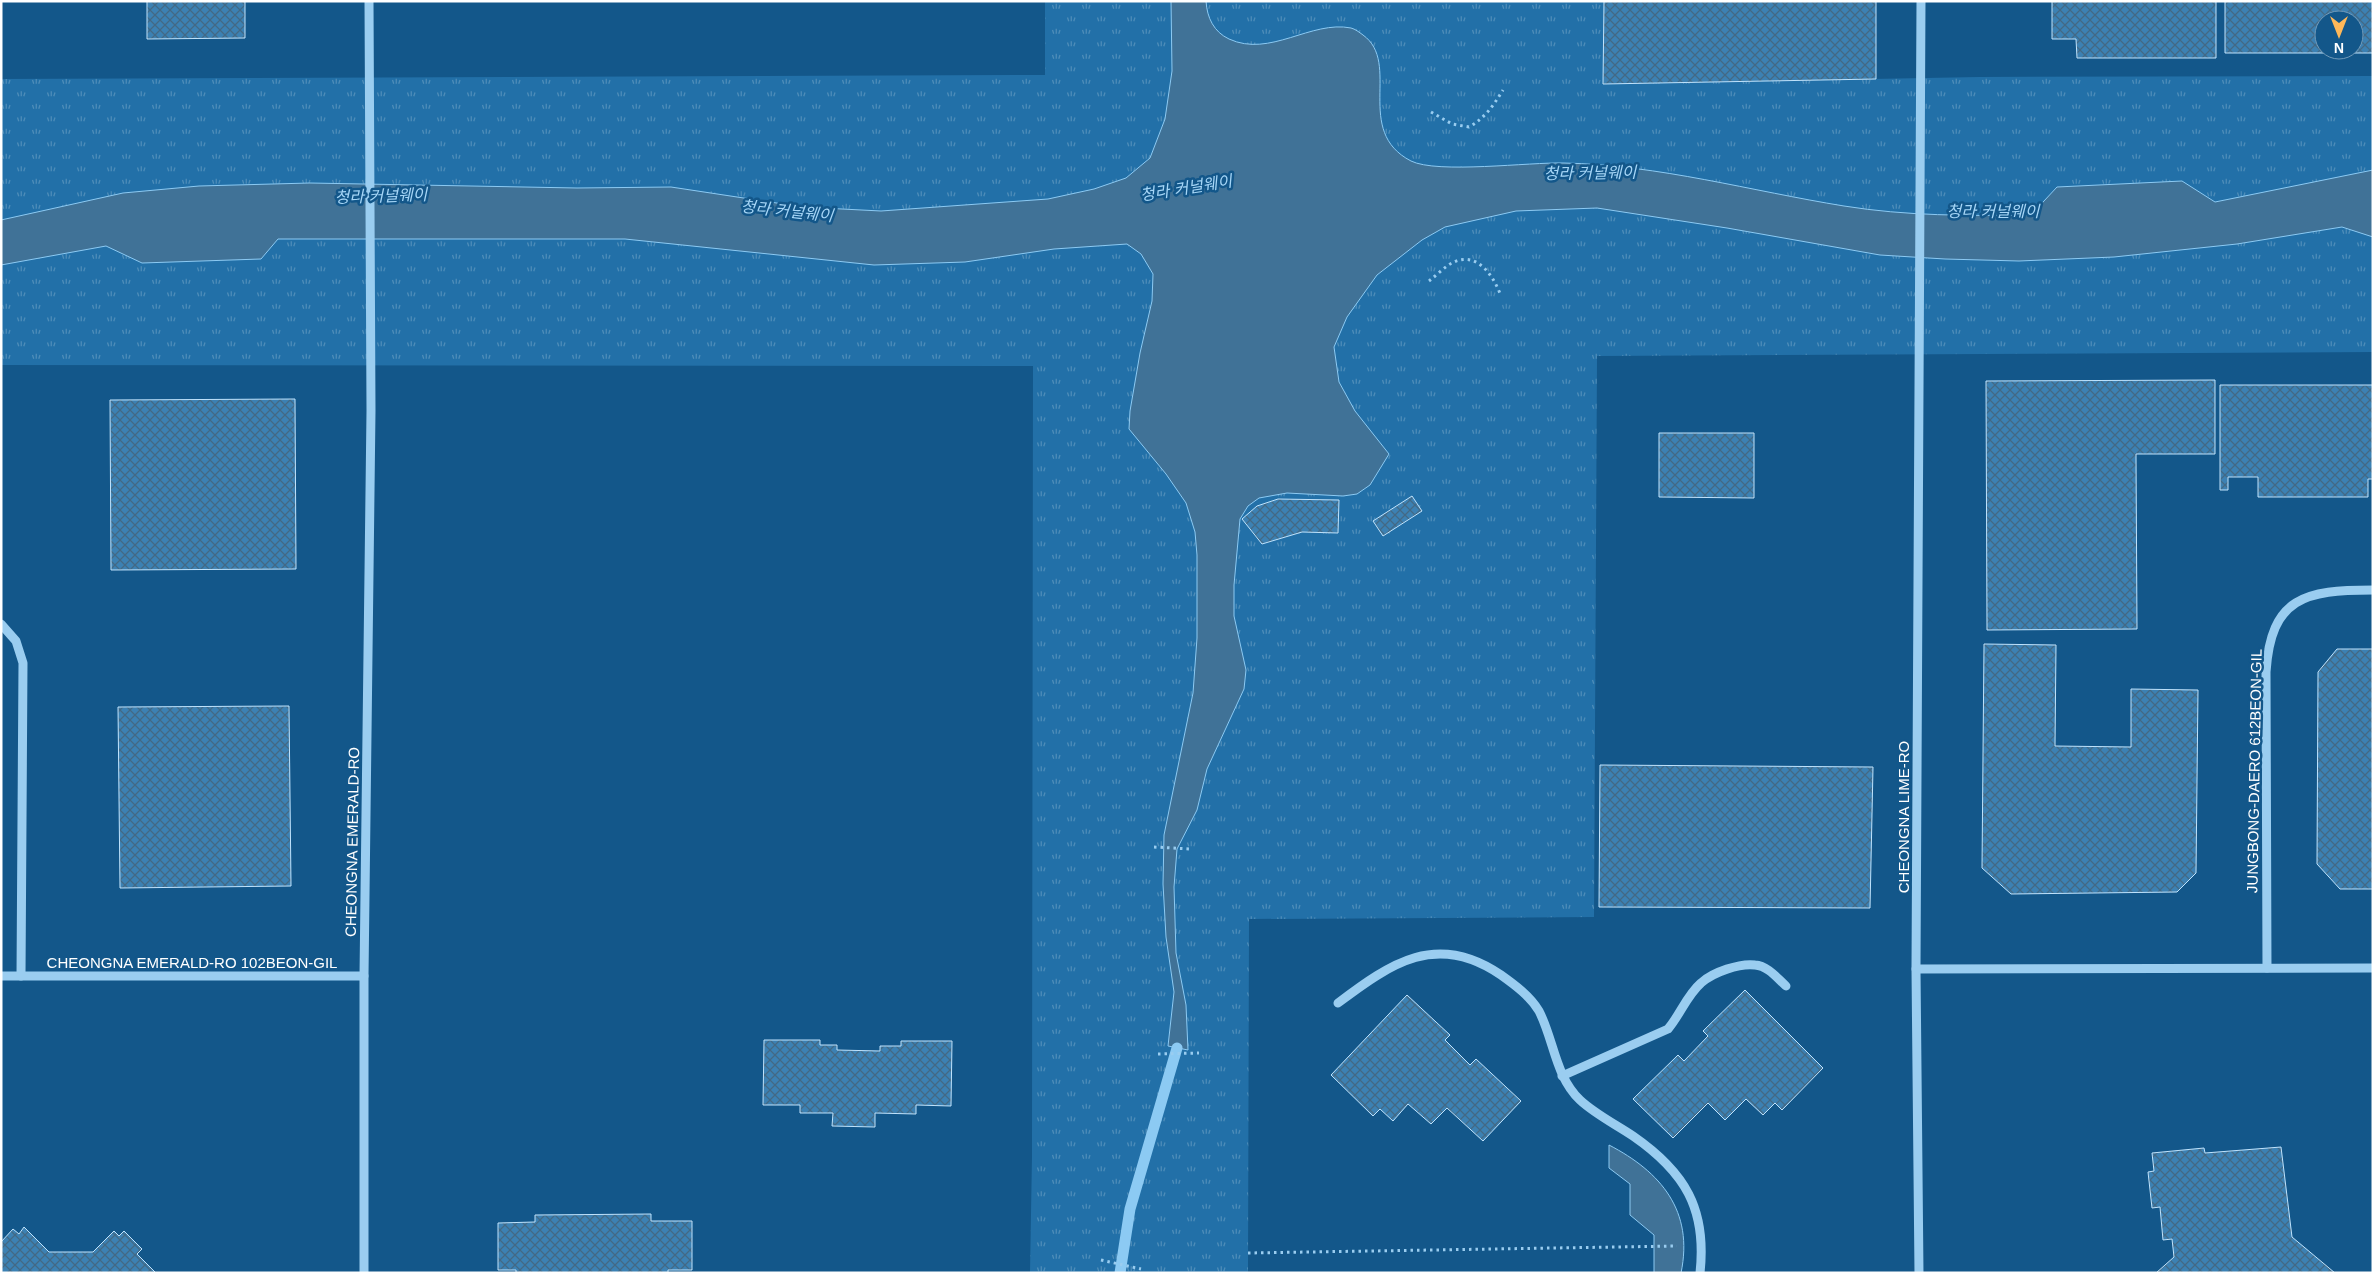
<svg xmlns="http://www.w3.org/2000/svg" width="2374" height="1274" viewBox="0 0 2374 1274" font-family="Arial,'Noto Sans KR',sans-serif">
<style>
.grass{fill:url(#grass-tufts)}
.water{fill:#407297;stroke:#8ccaf3}
.lines{fill:none;stroke-linecap:round;stroke-linejoin:round}
.stream{stroke:#8ccaf3;stroke-width:11}
.building{fill:url(#building-cross-hatch);stroke:#c0e3fc;fill-rule:evenodd}
.path{stroke:#9acdf0;stroke-width:3;stroke-dasharray:2.5 4;stroke-linecap:butt}
.minor{stroke:#9acdf0;stroke-width:9}
.labels{text-anchor:middle;dominant-baseline:central;stroke-width:5;stroke-linejoin:round;paint-order:stroke}
.street-label{font-size:15px;fill:#fff;stroke:#13578a}
.water-label{font-size:16px;font-style:italic;fill:#a6d6f7;stroke:#13578a}
</style>
<defs>
<pattern id="grass-tufts" width="24" height="20" patternUnits="userSpaceOnUse" patternTransform="scale(1.25)"><rect width="24" height="20" fill="#2270a8"/><path d="M3 7l-1-3M5 7V3M7 7l1-3M15 17l-1-3M17 17v-4M19 17l1-3" fill="none" stroke="#4e8db9"/></pattern>
<pattern id="building-cross-hatch" width="8" height="8" patternUnits="userSpaceOnUse" patternTransform="scale(1.25)"><rect width="8" height="8" fill="#3c81b3"/><path d="M0 0l8 8M0 8l8-8" fill="none" stroke="#436985"/></pattern>
</defs>
<rect width="100%" height="100%" fill="#13578a"/>
<polygon class="grass" points="1045,1 1604,1 1604,84 1980,77 2373,76 2373,352 1597,356 1594,917 1249,919 1248,1273 1030,1273 1032,1157 1033,366 1,365 1,79 1045,75"/>
<g class="water">
<path d="M1171,1h35c1,17 8,31 23,38 41,19 82,-19 122,-11 4,1 8,4 12,7 39,28 -10,96 48,126 26,13 119,1 153,2 95,2 187,28 280,43 62,10 125,10 187,9l26,-28 125,-6 33,21 158,-32v67l-31,-10 -105,17 -123,13 -95,4 -74,-2 -65,-4 -153,-27 -130,-20 -81,3 -71,16 -23,13 -45,35 -30,42 -13,30 5,35 16,29 34,43 -19,31 -13,9 -14,2 -56,-3 -28,5 -11,8 -8,13 -6,66v31l12,54 -2,19 -37,80 -10,41 -20,39 -3,38 2,66 10,52 2,45 -20,-4 6,-54 -8,-55 -3,-53 1,-49 29,-142 4,-55v-83l-2,-23 -9,-29 -20,-29 -37,-45 1,-18 10,-58 12,-52 1,-27 -12,-20 -14,-10 -73,5 -89,13 -91,3 -249,-26h-347l-17,20 -119,4 -36,-17 -105,19v-45l122,-27 76,-7 111,-3 267,5 94,-1 132,20 78,4 167,-12 46,-10 32,-11 24,-20 15,-39 7,-48z"/>
<path d="M1609,1145c52,27 85,66 72,128h-27v-38l-24,-20v-31l-21,-16z"/>
</g>
<g class="lines">
<polyline class="stream" points="1120,1273 1130,1209 1177,1048"/>
</g>
<g class="building">
<polygon points="147,1 245,1 245,38 147,39"/>
<polygon points="1604,1 1876,1 1876,79 1603,84"/>
<polygon points="2052,1 2216,1 2216,58 2077,58 2076,39 2052,39"/>
<path d="M2225,1h148v52h-148zM2324,20h30v30h-30z"/>
<polygon points="2215,380 2215,454 2136,454 2137,629 1987,630 1986,381"/>
<polygon points="2220,385 2373,385 2373,479 2368,479 2368,497 2258,497 2258,477 2228,477 2228,490 2220,490"/>
<polygon points="295,399 296,569 111,570 110,400"/>
<polygon points="1659,433 1754,433 1754,498 1659,497"/>
<polygon points="1412,496 1422,511 1383,536 1373,521"/>
<polygon points="1278,499 1339,500 1338,533 1302,532 1262,544 1242,519 1257,506"/>
<polygon points="1984,644 2056,645 2055,746 2131,747 2131,689 2198,690 2196,873 2177,892 2011,894 1982,868"/>
<polygon points="2337,649 2373,649 2373,889 2340,889 2317,864 2318,672"/>
<polygon points="289,706 291,886 120,888 118,707"/>
<polygon points="1600,765 1873,767 1870,908 1599,907"/>
<polygon points="1745,990 1823,1068 1782,1110 1775,1103 1763,1115 1746,1099 1725,1120 1708,1103 1673,1138 1633,1099 1678,1055 1684,1061 1708,1036 1703,1031"/>
<polygon points="1407,995 1450,1035 1445,1040 1470,1065 1476,1059 1521,1101 1483,1141 1447,1108 1431,1124 1408,1104 1393,1121 1380,1109 1373,1116 1331,1075"/>
<polygon points="764,1040 820,1040 820,1045 837,1045 837,1050 880,1051 880,1046 901,1046 901,1041 952,1041 951,1106 916,1105 916,1114 875,1113 875,1127 832,1126 833,1113 800,1113 800,1105 763,1105"/>
<polygon points="2281,1147 2292,1237 2335,1273 2156,1273 2174,1257 2172,1239 2163,1240 2160,1207 2152,1208 2148,1172 2154,1171 2152,1153 2204,1148 2205,1153"/>
<polygon points="651,1214 651,1221 692,1221 692,1270 668,1270 668,1273 516,1273 516,1270 498,1270 498,1223 535,1222 535,1215"/>
<polygon points="24,1227 49,1252 93,1252 114,1231 119,1236 124,1231 142,1249 137,1254 156,1273 1,1273 1,1242 13,1229 19,1234"/>
</g>
<g class="lines">
<g class="path">
<path d="M1431,112l21,12 17,3c16,-9 24,-21 34,-37"/>
<path d="M1429,281c8,-6 16,-15 25,-19 24,-11 40,15 47,34"/>
<polyline points="1154,847 1190,849"/>
<polyline points="1158,1054 1199,1053"/>
<polyline points="1248,1253 1677,1246"/>
<polyline points="1101,1260 1141,1269"/>
</g>
<g class="minor">
<polyline points="1,624 16,641 23,663 21,976"/>
<path d="M2267,968l-1,-296c5,-75 39,-82 107,-82"/>
<polyline points="1916,969 2373,968"/>
<polyline points="1,976 364,976"/>
<path d="M1338,1003c53,-40 99,-72 163,-28 14,10 29,21 38,36 15,29 16,65 41,89 15,14 35,24 53,36 52,36 74,73 67,137"/>
<path d="M1562,1076l106,-47c12,-14 19,-34 33,-46 12,-11 39,-20 54,-18 13,1 22,13 31,21"/>
<polyline points="364,1273 364,976 371,411 369,1"/>
<polyline points="1919,1273 1916,969 1921,1"/>
</g>
</g>
<g class="labels">
<g class="street-label">
<text transform="translate(2254 771) rotate(-89)">JUNGBONG-DAERO 612BEON-GIL</text>
<text transform="translate(1903 817) rotate(-90)">CHEONGNA LIME-RO</text>
<text transform="translate(352 842) rotate(-89)">CHEONGNA EMERALD-RO</text>
<text x="192" y="962">CHEONGNA EMERALD-RO 102BEON-GIL</text>
</g>
<g class="water-label">
<text transform="translate(1590 173) rotate(-1)">청라 커널웨이</text>
<text transform="translate(1186 188) rotate(-9)">청라 커널웨이</text>
<text transform="translate(381 196) rotate(-2)">청라 커널웨이</text>
<text transform="translate(787 211) rotate(6)">청라 커널웨이</text>
<text x="1993" y="211">청라 커널웨이</text>
</g>
</g>
<rect width="2374" height="1274" fill="none" stroke="#ffffff" stroke-width="5"/>
<g transform="translate(2339 35) rotate(180)"><circle r="24" fill="#13578a" stroke="#719ab9"/>
<path d="M0-4L9 19L0 12L-9 19Z" fill="#ffb859"/>
<text y="-8" font-size="14" font-weight="bold" text-anchor="middle" fill="#ffffff">N</text>
</g>
</svg>
